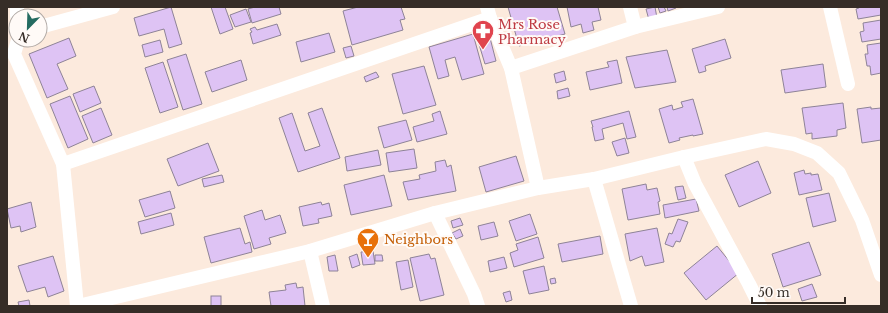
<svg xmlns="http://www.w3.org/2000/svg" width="888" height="313" viewBox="0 0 888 313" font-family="'Libre Baskerville',serif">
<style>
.building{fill:#dec3f4;stroke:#8e8397}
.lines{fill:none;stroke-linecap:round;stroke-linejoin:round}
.minor{stroke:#fff;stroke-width:14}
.labels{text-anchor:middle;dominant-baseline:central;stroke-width:4;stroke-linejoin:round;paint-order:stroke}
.health-label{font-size:13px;fill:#be3a42;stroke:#fffaf7;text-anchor:start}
.food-label{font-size:13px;fill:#c56008;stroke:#fffaf7;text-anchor:start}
</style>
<rect width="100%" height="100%" fill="#fceadd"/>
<g class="building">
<polygon points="171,7 182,44 169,48 164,29 139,36 134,18"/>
<polygon points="211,7 225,7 233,29 220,34"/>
<polygon points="255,7 279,7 281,14 252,23 248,9"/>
<polygon points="358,7 401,7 405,19 400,20 403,30 352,45 343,11"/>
<polygon points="508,7 557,7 565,34 519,46"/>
<polygon points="567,7 598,7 601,20 592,22 594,30 583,33 581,24 571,27"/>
<polygon points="655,7 657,18 649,20 646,9"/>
<polygon points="658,7 664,7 666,11 660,13"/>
<polygon points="667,7 676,7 676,8 668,11"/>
<polygon points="858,7 881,7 881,15 858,19 856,9 859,8"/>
<polygon points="246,9 251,22 235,27 230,15"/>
<polygon points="881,20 881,39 862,42 860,32 864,31 863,23"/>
<polygon points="277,24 281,35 253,44 250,33 252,32 250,29 255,27 257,30"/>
<polygon points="329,33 335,52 301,62 296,42"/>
<polygon points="473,34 484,74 462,80 455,57 445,60 449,76 438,79 429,47"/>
<polygon points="69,38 76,56 57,64 68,89 47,98 29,54"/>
<polygon points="490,38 496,61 485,64 478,41"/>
<polygon points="725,39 731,58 705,66 706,71 699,73 692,49"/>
<polygon points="160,40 163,52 145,57 142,45"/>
<polygon points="881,43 881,73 871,75 870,66 867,66 865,54 868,54 867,45"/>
<polygon points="351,46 354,56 346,58 343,48"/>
<polygon points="667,50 676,82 635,88 626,57"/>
<polygon points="186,54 202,104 183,110 167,60"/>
<polygon points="241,60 247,80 212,92 205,72"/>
<polygon points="617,60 622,83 590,90 586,72 609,67 607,62"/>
<polygon points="163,62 178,107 160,113 145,68"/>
<polygon points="823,64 826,87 785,93 781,70"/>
<polygon points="424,66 436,105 403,114 392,74"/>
<polygon points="564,71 566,80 556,83 554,74"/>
<polygon points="376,72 379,77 366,82 364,77"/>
<polygon points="94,86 101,103 80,112 73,94"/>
<polygon points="568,88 570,96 558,99 557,91"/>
<polygon points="70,96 88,139 68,148 50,104"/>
<polygon points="693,99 703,134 693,136 693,135 679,138 680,140 669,143 659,109 672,105 673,110 683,107 681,102"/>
<polygon points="843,103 846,128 837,130 837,136 812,139 812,133 806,134 802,108"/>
<polygon points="871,107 871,109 881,108 881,140 862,143 857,109"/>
<polygon points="101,108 112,135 93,143 82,116"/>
<polygon points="322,108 340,158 298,172 279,118 292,113 305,151 320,146 308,113"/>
<polygon points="440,111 447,134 417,142 413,127 434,121 432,114"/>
<polygon points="629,111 636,137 627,139 623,123 602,129 604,139 595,141 592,127 593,127 591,121"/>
<polygon points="406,120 412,140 384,148 378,127"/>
<polygon points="625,138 629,153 617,156 612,142"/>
<polygon points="208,143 219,171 178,186 167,159"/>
<polygon points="414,149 417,168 389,172 386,153"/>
<polygon points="378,150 381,165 347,171 345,157"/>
<polygon points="516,156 524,181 486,192 479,167"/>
<polygon points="445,160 447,167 451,165 456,191 408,200 403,182 420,179 419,175 436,171 435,162"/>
<polygon points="758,161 771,193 739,207 725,175"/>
<polygon points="804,170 805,174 811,173 811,175 818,174 822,190 799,195 794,173"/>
<polygon points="222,175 224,182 204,187 202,179"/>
<polygon points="384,175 392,206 351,215 344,185"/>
<polygon points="646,184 647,190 657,188 660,201 658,202 660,214 628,220 622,189"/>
<polygon points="683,186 686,198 678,200 675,187"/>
<polygon points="170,191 175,208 145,217 139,200"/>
<polygon points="829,193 836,221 813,227 806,198"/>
<polygon points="696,199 699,211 665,218 663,205"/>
<polygon points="31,202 36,227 21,232 20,226 11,228 7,209"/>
<polygon points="321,202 322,205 329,203 332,216 318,219 319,223 303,226 299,207"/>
<polygon points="262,210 265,220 280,215 286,233 269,238 271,244 254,249 244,216"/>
<polygon points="171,213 174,225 141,234 138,222"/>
<polygon points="530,214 537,234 516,241 509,221"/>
<polygon points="460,218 463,225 453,228 451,221"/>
<polygon points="678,219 688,222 680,242 676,241 673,247 665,244 669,233 672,234"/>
<polygon points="494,222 498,236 481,240 478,226"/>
<polygon points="240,228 245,244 250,242 252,252 211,263 204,237"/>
<polygon points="657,228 664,262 645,266 642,256 630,261 625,234"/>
<polygon points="460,229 463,236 456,239 452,233"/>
<polygon points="600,236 603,254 562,262 558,244"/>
<polygon points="538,237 544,258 514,267 510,253 518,250 516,244"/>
<polygon points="809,242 821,275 783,287 772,254"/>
<polygon points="717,246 739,273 706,300 684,273"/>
<polygon points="373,251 375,264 363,265 361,252"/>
<polygon points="357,254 360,265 352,268 349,257"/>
<polygon points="429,254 431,259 435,258 444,295 420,301 410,258"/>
<polygon points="335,255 338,271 329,271 327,257"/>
<polygon points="375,255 382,255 383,261 375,261"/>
<polygon points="53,256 64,291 48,297 45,287 27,292 18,266"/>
<polygon points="504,257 507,268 490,272 488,261"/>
<polygon points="408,260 413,287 401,290 396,262"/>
<polygon points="544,266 549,290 529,294 523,271"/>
<polygon points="555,278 556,283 551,284 550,279"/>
<polygon points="296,283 297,288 303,287 305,306 271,306 269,292 286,290 285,285"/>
<polygon points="812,284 817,297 802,301 798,289"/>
<polygon points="510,291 512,300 506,302 503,293"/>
<rect x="211" y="296" width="10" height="10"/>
<polygon points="29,300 30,306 19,306 18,302"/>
</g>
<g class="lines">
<g class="minor">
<polyline points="17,7 17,16"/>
<polyline points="487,7 490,18 511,68 538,188"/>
<polyline points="830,7 848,84"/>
<polyline points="40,27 113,7"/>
<polyline points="635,27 718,7"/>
<polyline points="18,40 14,54 63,164 77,306"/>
<polyline points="511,68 635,27 630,7"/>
<polyline points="684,157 695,184 749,284 760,306"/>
<polyline points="63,164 490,18"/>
<polyline points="594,179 631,306"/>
<polyline points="435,213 474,294 478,306"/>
<polyline points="310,251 323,306"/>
<polyline points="78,306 310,251 435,213 538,188 594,179 684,157 766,139 794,144 817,153 839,173 862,220 881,275"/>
</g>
</g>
<defs>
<g id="pharmacy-pin" transform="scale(1.15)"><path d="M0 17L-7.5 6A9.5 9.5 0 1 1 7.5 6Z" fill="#e0444e" stroke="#fffaf7"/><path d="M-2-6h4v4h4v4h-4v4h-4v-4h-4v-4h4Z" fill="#fff"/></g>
<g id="bar-pin" transform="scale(1.15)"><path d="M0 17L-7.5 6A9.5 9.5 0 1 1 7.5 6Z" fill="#e8710a" stroke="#fffaf7"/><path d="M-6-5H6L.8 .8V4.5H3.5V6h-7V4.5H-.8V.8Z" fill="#fff"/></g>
</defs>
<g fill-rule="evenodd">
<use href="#pharmacy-pin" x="483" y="31"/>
<use href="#bar-pin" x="368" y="239"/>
</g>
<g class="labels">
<g class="health-label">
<text x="498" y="24">Mrs Rose<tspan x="498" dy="15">Pharmacy</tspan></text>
</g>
<g class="food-label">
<text x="384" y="239">Neighbors</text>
</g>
</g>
<rect width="888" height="313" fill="none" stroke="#362d27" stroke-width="16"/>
<g transform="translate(28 28) rotate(203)"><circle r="19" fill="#fffaf7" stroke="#afa8a4"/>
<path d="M0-3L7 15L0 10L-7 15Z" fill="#246b61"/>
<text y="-6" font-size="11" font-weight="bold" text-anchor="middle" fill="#362d27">N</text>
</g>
<path d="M752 297v6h93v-6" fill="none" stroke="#362d27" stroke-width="2"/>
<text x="758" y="297" font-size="12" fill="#362d27" stroke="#fffaf7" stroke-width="3" paint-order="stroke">50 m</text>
</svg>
